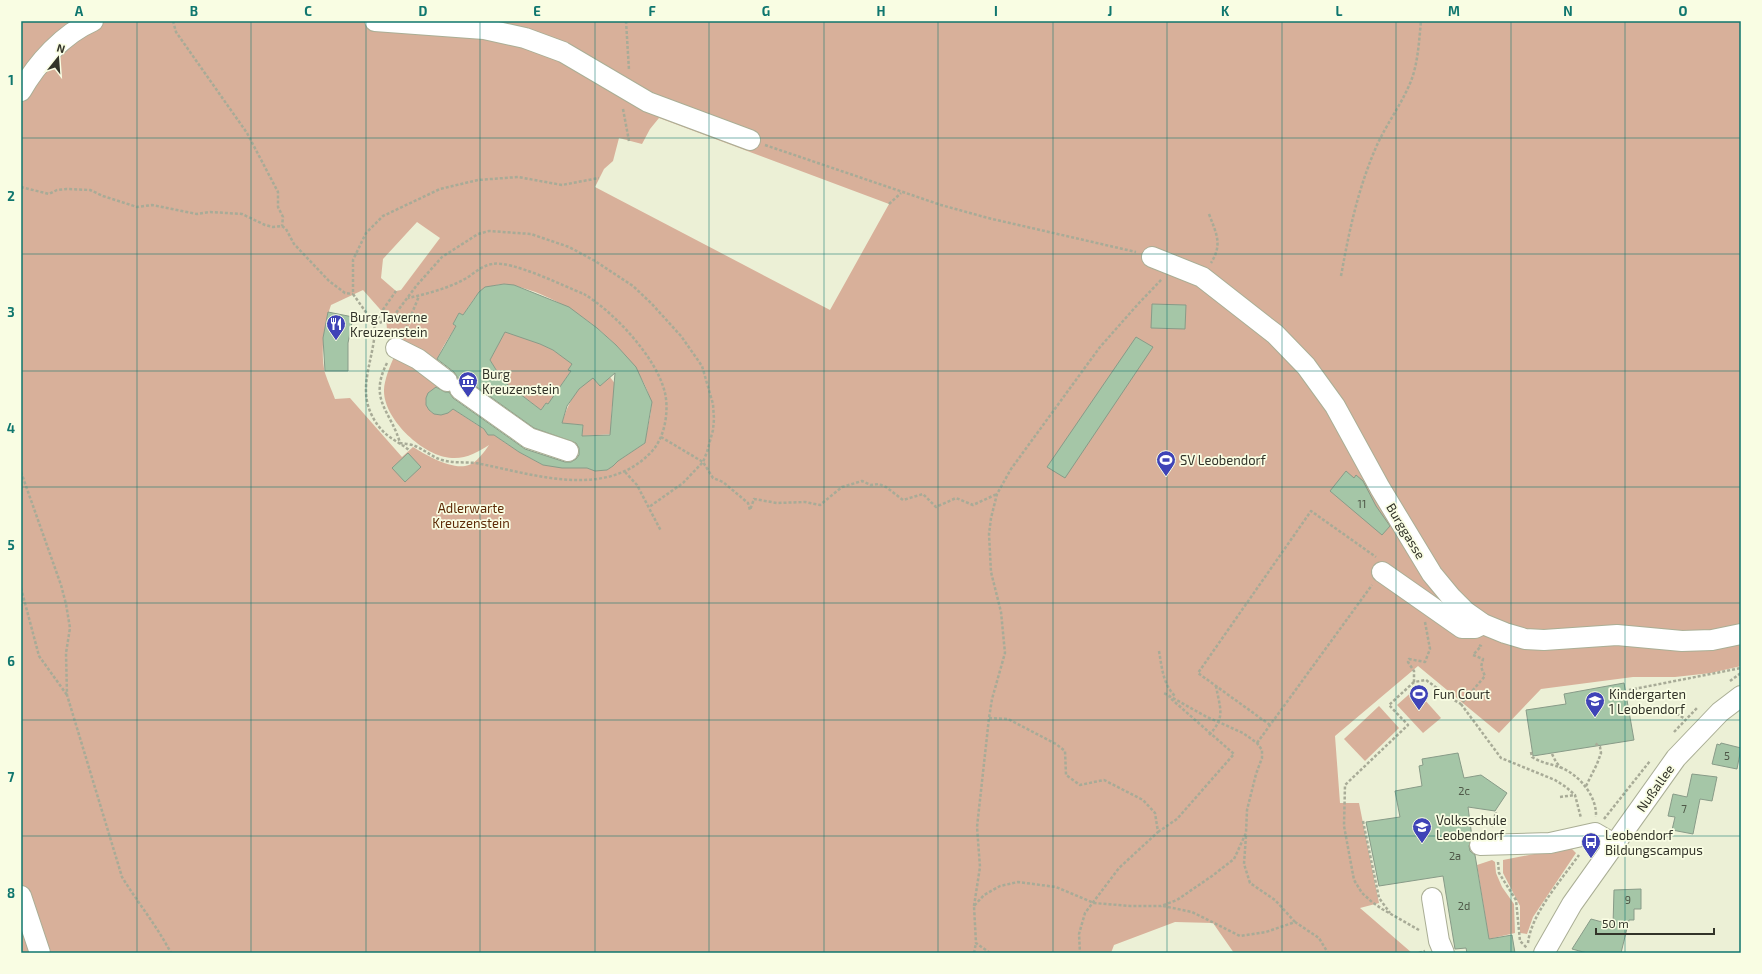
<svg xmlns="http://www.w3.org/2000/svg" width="1762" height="974" viewBox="0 0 1762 974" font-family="'Exo 2',sans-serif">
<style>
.green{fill:#d8b09a;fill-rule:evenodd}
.building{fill:#a5c6a7;stroke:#889b88;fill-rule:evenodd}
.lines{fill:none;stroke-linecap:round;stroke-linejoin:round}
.minor-casing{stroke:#aaae95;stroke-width:22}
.path{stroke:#a8ab97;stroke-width:2.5;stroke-dasharray:3 2;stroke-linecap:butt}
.minor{stroke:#fff;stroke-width:20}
.grid{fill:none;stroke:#0f766e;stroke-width:1;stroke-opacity:0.55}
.labels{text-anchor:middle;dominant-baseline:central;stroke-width:3.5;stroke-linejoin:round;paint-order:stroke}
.number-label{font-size:11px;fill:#4f5848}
.poi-label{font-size:13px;fill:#323329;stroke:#f9fde3;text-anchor:start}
.park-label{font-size:13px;fill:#5d2a06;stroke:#f9fde3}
.street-label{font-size:13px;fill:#323329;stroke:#f9fde3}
.neatline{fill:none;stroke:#0f766e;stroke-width:1.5}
.grid-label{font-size:13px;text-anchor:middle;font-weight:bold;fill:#0f766e}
</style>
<rect width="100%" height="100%" fill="#ecf0d6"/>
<g class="green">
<path d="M21,21h1720v645l-30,7 -36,4h-42l-92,12 -42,44 -81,-67 -83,70 5,67h19l20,100 -19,5 52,45h-178l-21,-30 -38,-1 -61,23 -3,8h-1090zM659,118l230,86 -59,106 -235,-123 9,-18 9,-8 6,-23 23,6 8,-15zM417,222l23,16 -39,52 -5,1 -15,-13 2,-19zM504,284c55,7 132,62 147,117 2,7 -5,33 -6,42l-27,18 -5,5 -6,4 -12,1 -8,-3 -44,-3 -24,-13 -25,-17 -6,-1 -3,-4 -32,-21c-22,18 -40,-13 -15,-22 -11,-21 8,-44 18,-61l-3,-2 6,-11 4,2c14,-20 15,-28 41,-31zM363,290l23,26 1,14 15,8 11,-19c-9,18 -28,51 -29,71 -1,29 40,67 68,68 14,1 26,-6 37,-13 -4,6 -13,18 -20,20 -16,6 -43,-10 -56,-18l-11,10 -52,-59 -15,1c-3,-8 -7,-17 -10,-26 -5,-20 -1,-49 6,-68z"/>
<polygon points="507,328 553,350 573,364 569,369 571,371 548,404 546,403 541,410 503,381 490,360"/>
<path d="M610,377l6,8 9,22 -13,-1 -1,16 14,1 -12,11 -31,2 1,-11 -14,-1 -8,18 -4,-1c7,-24 12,-50 36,-63l7,8z"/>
<polygon points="1415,689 1441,718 1423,733 1397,705"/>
<polygon points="1379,706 1399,728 1365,761 1344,739"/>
<polygon points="1570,847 1576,853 1533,917 1527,934 1520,933 1520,906 1503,873 1503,860"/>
<polygon points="1492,860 1495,862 1496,873 1502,887 1514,904 1515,933 1489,939 1477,865"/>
</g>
<g class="building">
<path d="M504,284l10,1 55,22 28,21 19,17 20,22 16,35 -7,41 -27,18 -5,5 -6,4 -12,1 -8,-3h-25l-19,-3 -24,-13 -25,-17h-6l-4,-6 -31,-20 -5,4 -7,2 -7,-1 -5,-4 -3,-5v-7l2,-5 8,-6 9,5h4l4,6 72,51 40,13h6l5,-3 3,-4v-7l-3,-5 -42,-15 -67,-48 -9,-2 -4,-6 -17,-13 19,-33 -3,-2 6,-11 4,2 16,-23 6,-5zM505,332l35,12 13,6 19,14 -4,6 3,1 -23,33 -2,-1 -5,7 -38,-29 -13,-21zM615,373l-5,62 -28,1 1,-11 -21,-2 5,-17 12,-17 14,-11 7,8z"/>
<polygon points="1152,304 1186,305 1185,329 1151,328"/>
<polygon points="328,312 353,317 348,343 348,371 325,371 323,338"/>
<polygon points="1136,337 1153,347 1065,478 1047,467"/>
<polygon points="408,453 421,467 405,482 392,468"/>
<polygon points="1346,471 1354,478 1356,475 1363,481 1376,506 1390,526 1382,535 1330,491"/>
<polygon points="1624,683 1634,740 1533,756 1526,710 1566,704 1564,694"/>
<polygon points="1721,743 1741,748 1737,769 1712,764 1717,744 1720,745"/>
<polygon points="1458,753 1464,778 1481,775 1507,793 1495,811 1468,807 1472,837 1469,846 1470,851 1475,855 1489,939 1512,935 1515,953 1467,953 1466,948 1455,949 1443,876 1379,886 1366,822 1400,817 1395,791 1422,786 1419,766 1423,765 1422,759"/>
<polygon points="1692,774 1717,777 1712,801 1700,799 1693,834 1672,830 1675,817 1668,816 1673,794 1687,797"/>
<polygon points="1641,889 1641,909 1634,909 1634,920 1629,920 1621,953 1587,953 1572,949 1591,919 1613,925 1614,890"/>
</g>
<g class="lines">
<g class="minor-casing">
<g id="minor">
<polyline points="375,21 484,29 525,38 563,52 648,102 750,140"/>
<path d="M21,91c16,-28 42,-57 72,-70"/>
<polyline points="1152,257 1202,277 1275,334 1306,366 1335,406 1380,488 1432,574 1451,597 1466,612 1483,624 1505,633 1525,639 1544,640 1617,635 1682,641 1712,640 1741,634"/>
<polyline points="396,348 418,359 447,381"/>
<polyline points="460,389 529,438 568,451"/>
<polyline points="1382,572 1462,628 1475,628 1483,624"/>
<polyline points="1480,845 1550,843 1595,833 1614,844"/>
<polyline points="21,896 40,953"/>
<polyline points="1432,898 1439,941 1444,953"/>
<polyline points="1544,953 1572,904 1676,758 1720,712 1741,696"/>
</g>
</g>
<g class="path">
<polyline points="173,21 176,32 247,133 278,192 278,207 283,217 282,226"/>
<polyline points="626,21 629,70"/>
<polyline points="623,109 629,141"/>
<polyline points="765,145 941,205 988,218 1136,252"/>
<polyline points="21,187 49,194 57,190 67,189 90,190 103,196 137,207 152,205 197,214 210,212 242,214 265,225 273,227 282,226 286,229 294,244 329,281 345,293 353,294"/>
<polyline points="889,204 901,193"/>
<path d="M1209,214c7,19 14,30 2,49"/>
<path d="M1341,276c8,-44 16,-83 33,-124 10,-25 27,-46 37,-71 7,-18 8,-40 10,-60"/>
<path d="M396,291c-6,9 -18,24 -21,34 -2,5 0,11 -1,15 -5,33 -18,58 6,88 8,10 19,14 29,22"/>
<polyline points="375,325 393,317 417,285 442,257 478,234 489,231 531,234 569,247 595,261 633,286 651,303 681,336 702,366 713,404 714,419 713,430 707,452 703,462 683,483 649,507"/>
<polyline points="375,325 353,294 353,260 366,233 383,216 440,189 478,180 518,177 562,185 599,178"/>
<polyline points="404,333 419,296"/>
<path d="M387,363c-19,37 4,48 13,80 5,1 11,1 15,3 10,4 17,11 27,14 13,4 26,1 39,4 55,11 128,36 172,-14 12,-14 16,-39 12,-57 -8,-35 -51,-81 -81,-99 -21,-8 -72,-34 -92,-30 -12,2 -19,11 -29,16 -17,9 -37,14 -55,18"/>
<polyline points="661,437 703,462 713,478 723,482 748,503 750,510 754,499 777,503 805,502 820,505 842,487 862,481 871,485 879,484 886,487 903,500 923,494 936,507 956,498 973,505 997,494"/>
<path d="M21,472l40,113 5,19 4,24 -4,25 1,42 55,182c16,26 35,49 49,76"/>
<polyline points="625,472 637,485 661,531"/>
<polyline points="21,588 39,656 67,695"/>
<polyline points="1425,622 1430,649 1425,662 1409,659 1408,662 1414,671 1414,682 1426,680 1449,697 1461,704 1485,676 1481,667 1483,659 1473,655 1481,646 1479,645"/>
<path d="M1159,651c3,17 4,34 17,46"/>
<polyline points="1730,681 1741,673"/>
<polyline points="1414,682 1389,705 1408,725 1345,785 1344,826 1354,880 1362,893 1372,902 1382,909 1419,930"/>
<polyline points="1629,690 1741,668"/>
<polyline points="1461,704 1501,758 1555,780 1566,787 1575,795 1581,818"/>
<path d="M1633,710c25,-3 30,-6 52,9"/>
<polyline points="989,718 1008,719 1056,744 1065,751 1066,775 1080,785 1104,780 1143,800 1155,813 1158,832 1119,868 1085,913 1079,934 1080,953"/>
<polyline points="1270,725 1198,673 1311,511 1376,557"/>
<polyline points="1674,732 1697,708"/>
<path d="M1209,735c17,-18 11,-26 7,-49"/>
<polyline points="1257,743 1372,585"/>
<path d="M1531,752l1,5c9,6 20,7 30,11 18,8 35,28 34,49"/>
<polyline points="1552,754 1556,762 1561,768"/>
<polyline points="1586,786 1597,764 1601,753 1600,747 1595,743"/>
<polyline points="1560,797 1575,795"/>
<polyline points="1604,819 1650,761"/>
<polyline points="1363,821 1379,898 1390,913"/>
<polyline points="1492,827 1496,812"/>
<polyline points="1158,832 1177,819 1234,754 1169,697"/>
<polyline points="1246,836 1244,864 1250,883 1275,900 1295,922"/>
<polyline points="1498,862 1499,873 1516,900 1520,941 1527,948"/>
<polyline points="974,906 980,867 977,827 989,718 992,699 1005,653 1001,612 991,572 989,534 991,518 997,494 1011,469 1100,347 1139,303 1162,279"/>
<polyline points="1163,906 1192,912 1240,936 1266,932 1295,922 1319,938 1328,953"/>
<path d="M1528,943c3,-29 34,-64 51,-88"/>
<polyline points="974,953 976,943"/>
<polyline points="990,953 976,943 974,906 984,895 1000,886 1018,882 1056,887 1094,903 1130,906 1161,906 1177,900 1212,876 1234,859 1246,833 1247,810 1256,774 1262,758 1262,750 1257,743 1243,733 1205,716 1164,693 1163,694"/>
<polyline points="1419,953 1425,951"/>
</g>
<use href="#minor" class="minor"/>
</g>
<path class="grid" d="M137,21v932M251,21v932M366,21v932M480,21v932M595,21v932M709,21v932M824,21v932M938,21v932M1053,21v932M1167,21v932M1282,21v932M1396,21v932M1511,21v932M1625,21v932M21,138h1720M21,254h1720M21,371h1720M21,487h1720M21,603h1720M21,720h1720M21,836h1720"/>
<defs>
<g id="restaurant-pin" transform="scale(1)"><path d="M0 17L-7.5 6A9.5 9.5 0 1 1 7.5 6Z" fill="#3f43b7" stroke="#f9fde3"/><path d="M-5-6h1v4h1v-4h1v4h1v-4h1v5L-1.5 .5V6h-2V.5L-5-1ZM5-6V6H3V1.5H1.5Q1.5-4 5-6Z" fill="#fff"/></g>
<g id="museum-pin" transform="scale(1)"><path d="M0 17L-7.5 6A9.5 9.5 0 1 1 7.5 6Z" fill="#3f43b7" stroke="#f9fde3"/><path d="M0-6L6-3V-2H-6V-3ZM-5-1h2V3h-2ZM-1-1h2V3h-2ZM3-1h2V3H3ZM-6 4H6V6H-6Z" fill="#fff"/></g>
<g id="stadium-pin" transform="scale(1)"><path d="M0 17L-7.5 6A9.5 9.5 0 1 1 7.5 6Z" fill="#3f43b7" stroke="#f9fde3"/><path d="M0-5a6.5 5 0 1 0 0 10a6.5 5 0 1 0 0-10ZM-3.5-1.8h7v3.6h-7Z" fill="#fff"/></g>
<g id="school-pin" transform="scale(1)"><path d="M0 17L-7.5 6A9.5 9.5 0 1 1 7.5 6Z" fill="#3f43b7" stroke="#f9fde3"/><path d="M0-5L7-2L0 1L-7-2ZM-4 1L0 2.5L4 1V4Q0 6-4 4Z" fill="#fff"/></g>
<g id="bus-pin" transform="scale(1)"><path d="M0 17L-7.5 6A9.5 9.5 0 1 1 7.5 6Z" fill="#3f43b7" stroke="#f9fde3"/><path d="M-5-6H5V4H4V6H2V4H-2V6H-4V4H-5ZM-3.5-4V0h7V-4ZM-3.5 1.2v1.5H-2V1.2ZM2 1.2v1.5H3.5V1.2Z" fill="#fff"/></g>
</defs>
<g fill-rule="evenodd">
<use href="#restaurant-pin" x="336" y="324"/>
<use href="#museum-pin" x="468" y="381"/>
<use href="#stadium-pin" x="1166" y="460"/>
<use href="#stadium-pin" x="1419" y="694"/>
<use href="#school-pin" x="1595" y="701"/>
<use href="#school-pin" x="1422" y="827"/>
<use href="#bus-pin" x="1591" y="842"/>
</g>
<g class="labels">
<g class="number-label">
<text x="1362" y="503">11</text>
<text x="1727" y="755">5</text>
<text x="1464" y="790">2c</text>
<text x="1684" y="808">7</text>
<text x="1455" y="855">2a</text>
<text x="1628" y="899">9</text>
<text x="1464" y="905">2d</text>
</g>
<g class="poi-label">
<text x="350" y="317">Burg Taverne<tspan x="350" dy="15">Kreuzenstein</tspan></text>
<text x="482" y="374">Burg<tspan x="482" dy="15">Kreuzenstein</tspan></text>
<text x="1180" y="460">SV Leobendorf</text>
<text x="1433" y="694">Fun Court</text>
<text x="1609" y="694">Kindergarten<tspan x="1609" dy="15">1 Leobendorf</tspan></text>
<text x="1436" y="820">Volksschule<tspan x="1436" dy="15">Leobendorf</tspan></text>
<text x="1605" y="835">Leobendorf<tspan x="1605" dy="15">Bildungscampus</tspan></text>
</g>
<g class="park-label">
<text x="471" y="508">Adlerwarte<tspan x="471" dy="15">Kreuzenstein</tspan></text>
</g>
<g class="street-label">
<text transform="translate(1406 531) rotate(59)">Burggasse</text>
<text transform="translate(1655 788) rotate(-55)">Nußallee</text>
</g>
</g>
<rect width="1762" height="974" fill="none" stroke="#f9fde3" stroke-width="44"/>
<g transform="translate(58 58) rotate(17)" stroke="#f9fde3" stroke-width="3" paint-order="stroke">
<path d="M0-3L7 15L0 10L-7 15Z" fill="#323329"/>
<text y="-6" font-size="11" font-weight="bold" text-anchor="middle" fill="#323329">N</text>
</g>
<path d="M1596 928v6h118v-6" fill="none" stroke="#323329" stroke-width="2"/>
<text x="1602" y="928" font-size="12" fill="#323329" stroke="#f9fde3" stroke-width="3" paint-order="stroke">50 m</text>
<rect x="22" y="22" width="1718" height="930" class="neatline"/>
<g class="grid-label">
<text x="79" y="16">A</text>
<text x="194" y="16">B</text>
<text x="308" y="16">C</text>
<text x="423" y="16">D</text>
<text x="537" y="16">E</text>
<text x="652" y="16">F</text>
<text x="766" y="16">G</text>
<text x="881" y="16">H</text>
<text x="996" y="16">I</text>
<text x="1110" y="16">J</text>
<text x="1225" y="16">K</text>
<text x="1339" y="16">L</text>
<text x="1454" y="16">M</text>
<text x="1568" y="16">N</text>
<text x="1683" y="16">O</text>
<text x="11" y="85">1</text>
<text x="11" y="201">2</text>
<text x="11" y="317">3</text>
<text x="11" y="433">4</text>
<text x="11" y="550">5</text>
<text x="11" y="666">6</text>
<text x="11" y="782">7</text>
<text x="11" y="898">8</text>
</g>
</svg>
